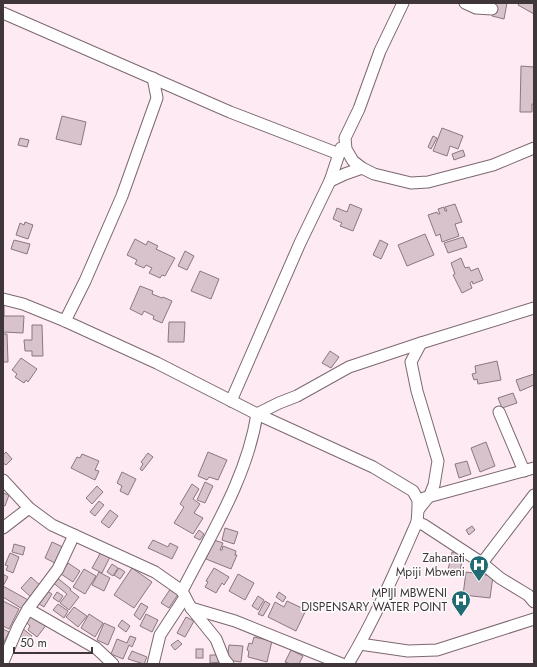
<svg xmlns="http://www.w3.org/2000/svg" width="537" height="667" viewBox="0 0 537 667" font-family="Jost,sans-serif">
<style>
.building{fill:#d8c2cc;stroke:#8b7780}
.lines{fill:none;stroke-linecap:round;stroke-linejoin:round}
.minor-casing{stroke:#7c6871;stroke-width:13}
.minor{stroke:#fff;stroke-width:11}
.labels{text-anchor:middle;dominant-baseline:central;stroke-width:3;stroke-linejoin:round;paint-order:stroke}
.poi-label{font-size:12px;fill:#3f363a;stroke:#fdfdfd;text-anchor:end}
</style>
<rect width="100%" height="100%" fill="#fdeaf3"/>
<g class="building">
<polygon points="495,3 507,3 504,19 492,16"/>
<polygon points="519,3 534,3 534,14 518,5"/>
<polygon points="521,66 534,67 534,104 532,104 532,112 520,112"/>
<polygon points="62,116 86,122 81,145 56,139"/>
<polygon points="442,128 463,136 458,149 450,146 447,156 433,151"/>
<polygon points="433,136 437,138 431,149 428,147"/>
<polygon points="20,138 29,140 27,147 18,145"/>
<polygon points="463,150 465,156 454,160 452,154"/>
<polygon points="350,204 362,209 353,231 340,226 342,223 333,219 337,208 347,212"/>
<polygon points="455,204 462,222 455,224 459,236 442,242 440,234 436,236 428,215 437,212 438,214 440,214 438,209 444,207 445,211 447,211 445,207"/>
<polygon points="25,222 33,225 28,239 16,235 20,223 24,225"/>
<polygon points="425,234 434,255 407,266 398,245"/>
<polygon points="463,237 467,247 448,253 444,243"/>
<polygon points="135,239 146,245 148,241 158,246 156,249 175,258 165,276 162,275 160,278 149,273 152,268 146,265 144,268 135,264 137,260 127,255"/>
<polygon points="14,240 30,244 27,254 11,249"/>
<polygon points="380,240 388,244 381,259 373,255"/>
<polygon points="185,251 194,256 187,270 178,266"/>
<polygon points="461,258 465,268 469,267 471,271 478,268 483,280 473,284 472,281 470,283 472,288 462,293 453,275 455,274 451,263"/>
<polygon points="200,271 219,279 211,299 191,291"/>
<polygon points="140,286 153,291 152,294 162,298 163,297 172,301 162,323 153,319 154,316 144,311 142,315 130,309"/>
<polygon points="3,305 4,305 4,316 24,316 23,333 3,332"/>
<polygon points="169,322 185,322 184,342 168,342"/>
<polygon points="32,325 42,325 43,356 32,356 32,351 25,351 24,340 32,340"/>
<polygon points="3,334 7,334 8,362 3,362"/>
<polygon points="330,351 339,357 331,368 322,363"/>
<polygon points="21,358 37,369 28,382 26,380 24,383 15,377 17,374 12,370"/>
<polygon points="497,361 501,380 478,384 477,379 474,380 472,374 476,373 475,366"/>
<polygon points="534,374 534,385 520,391 516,380"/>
<polygon points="513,393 517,403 502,408 498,398"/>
<polygon points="486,442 495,466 480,472 471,448"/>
<polygon points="6,452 12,459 6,465 3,463 3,455"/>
<polygon points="208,452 227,460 218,480 209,477 207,480 198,476"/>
<polygon points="148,453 153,457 142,471 140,469 143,464 141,462"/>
<polygon points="82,454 99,461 95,470 99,471 95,480 71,468 77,457 80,458"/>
<polygon points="467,461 471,474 459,478 455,464"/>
<polygon points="122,472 136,479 128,495 120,491 122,486 117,483"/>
<polygon points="205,482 213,486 205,503 197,500"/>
<polygon points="192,484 199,489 193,499 200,504 194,513 203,518 193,534 174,523 184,507 180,504"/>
<polygon points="97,486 103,492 92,504 86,498"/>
<polygon points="3,493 9,495 5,506 3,505"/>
<polygon points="99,501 104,505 95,516 90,512"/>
<polygon points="110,510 118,516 109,528 101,522"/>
<polygon points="472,526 475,530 469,535 466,530"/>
<polygon points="225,528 238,532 234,544 222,540"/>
<polygon points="199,530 204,534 200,540 194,537"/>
<polygon points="153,540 168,547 170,543 178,547 172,559 148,548"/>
<polygon points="214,540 223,543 220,550 222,550 223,546 236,551 235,555 237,555 231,569 206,559"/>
<polygon points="52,542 65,548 57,564 45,558"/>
<polygon points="14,544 25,547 23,555 12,552"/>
<polygon points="101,552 110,557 102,573 92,568"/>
<polygon points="452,552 463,554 460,572 448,570"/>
<polygon points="10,553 19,557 13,573 6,570 8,566 5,565"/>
<polygon points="68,563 80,571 73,582 61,574"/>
<polygon points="112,564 118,568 113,576 107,572"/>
<polygon points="119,568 125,572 120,579 114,575"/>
<polygon points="132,568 152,582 134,608 114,595"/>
<polygon points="214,568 229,577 224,585 222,583 216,593 205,587 208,582 206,581"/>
<polygon points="84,569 96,576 85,594 73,587"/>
<polygon points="99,572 110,578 104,591 92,585"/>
<polygon points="466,572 493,576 490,598 463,595"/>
<polygon points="3,574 8,577 3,586 30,601 24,610 3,597"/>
<polygon points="238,574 254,583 245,600 229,591"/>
<polygon points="55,576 71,589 70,590 79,597 69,610 60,603 67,594 51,581"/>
<polygon points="31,577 42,587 32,598 21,588"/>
<polygon points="171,588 179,593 169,608 161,603"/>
<polygon points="44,589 52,594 44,607 36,602"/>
<polygon points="57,592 63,596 59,602 53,598"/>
<polygon points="279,592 286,597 283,602 276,597"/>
<polygon points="258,596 264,600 258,610 252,606"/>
<polygon points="3,601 19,609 9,629 3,626"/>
<polygon points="265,601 270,604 263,616 258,614"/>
<polygon points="287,601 306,610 296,631 268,617 275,602 284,607"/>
<polygon points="141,603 148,607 140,620 134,615"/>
<polygon points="58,604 68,611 64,618 53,610"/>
<polygon points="74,607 87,616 78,627 66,617"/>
<polygon points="33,613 47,624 37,637 28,630 30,626 26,622"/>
<polygon points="89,614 103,623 95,637 81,628"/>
<polygon points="146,614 158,620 152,632 140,626"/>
<polygon points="186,617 194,621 185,637 177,633"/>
<polygon points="122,620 130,626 126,632 118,626"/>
<polygon points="104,623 115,628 108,645 97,640"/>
<polygon points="22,628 32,636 28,641 18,634"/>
<polygon points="3,629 9,632 4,642 3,642"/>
<polygon points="130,636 136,638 132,647 129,645 123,659 111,654 117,639 127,643"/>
<polygon points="254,637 272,641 267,662 248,657 249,651 247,650 249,643 252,644"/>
<polygon points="178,640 182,644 175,650 171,645"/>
<polygon points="229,645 243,646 241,662 227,660"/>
<rect x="196" y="649" width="7" height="9"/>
<polygon points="291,650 303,656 299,664 290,664 285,662"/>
<polygon points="132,651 147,657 144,664 128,659"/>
<polygon points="210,655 222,655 222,662 210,663"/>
</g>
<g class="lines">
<g class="minor-casing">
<g id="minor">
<polyline points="403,3 380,51 359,109 345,138 346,149 353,161 362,168 374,174 411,183 428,182 493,165 534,148"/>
<polyline points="465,3 476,8 492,9"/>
<polyline points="3,13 230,112 339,154"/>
<polyline points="330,181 345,174 362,168"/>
<path d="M3,299l20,5 42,17 92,42 100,51 116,53 40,24 5,9v10l-1,12c-21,48 -42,97 -69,142"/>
<polyline points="65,321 85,281 122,196 157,98 153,78"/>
<polyline points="231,401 300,243 330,181 341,148"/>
<polyline points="499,412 524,471"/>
<polyline points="3,480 29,508 52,525 155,572 182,591 191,608 216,639 224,659 228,664"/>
<polyline points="424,498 534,468"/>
<polyline points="418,510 430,495 434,485 438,461 417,391 411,362 421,343 534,308"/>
<polyline points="417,522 424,525 482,563 500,578 528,595 534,602"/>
<polyline points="3,528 29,508"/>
<polyline points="482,563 534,495"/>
<path d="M182,591c29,-57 65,-113 75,-177l22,-11 18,-7 52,-29 72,-24"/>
<polyline points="191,608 235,621 342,664"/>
<polyline points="28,609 96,648 113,664"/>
<polyline points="360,644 408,651 437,650 534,619"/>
<polyline points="3,662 18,627 28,609 58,569 74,535"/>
<polyline points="153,664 160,635 185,597"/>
</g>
</g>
<use href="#minor" class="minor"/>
</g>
<defs>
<g id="hospital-pin" transform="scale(1)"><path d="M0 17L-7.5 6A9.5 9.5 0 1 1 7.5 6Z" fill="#216c74" stroke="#fdfdfd"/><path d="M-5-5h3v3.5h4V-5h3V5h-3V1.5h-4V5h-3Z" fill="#fff"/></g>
</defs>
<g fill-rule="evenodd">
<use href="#hospital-pin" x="479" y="565"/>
<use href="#hospital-pin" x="461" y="600"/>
</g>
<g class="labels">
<g class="poi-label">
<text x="465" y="558">Zahanati<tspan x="465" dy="14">Mpiji Mbweni</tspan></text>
<text x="447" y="593">MPIJI MBWENI<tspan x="447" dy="14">DISPENSARY WATER POINT</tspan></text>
</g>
</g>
<rect width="537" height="667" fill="none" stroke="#3f363a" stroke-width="8"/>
<path d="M14 647v6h78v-6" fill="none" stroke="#3f363a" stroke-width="2"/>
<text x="20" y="647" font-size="12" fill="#3f363a" stroke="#fdfdfd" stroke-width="3" paint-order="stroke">50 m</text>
</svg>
